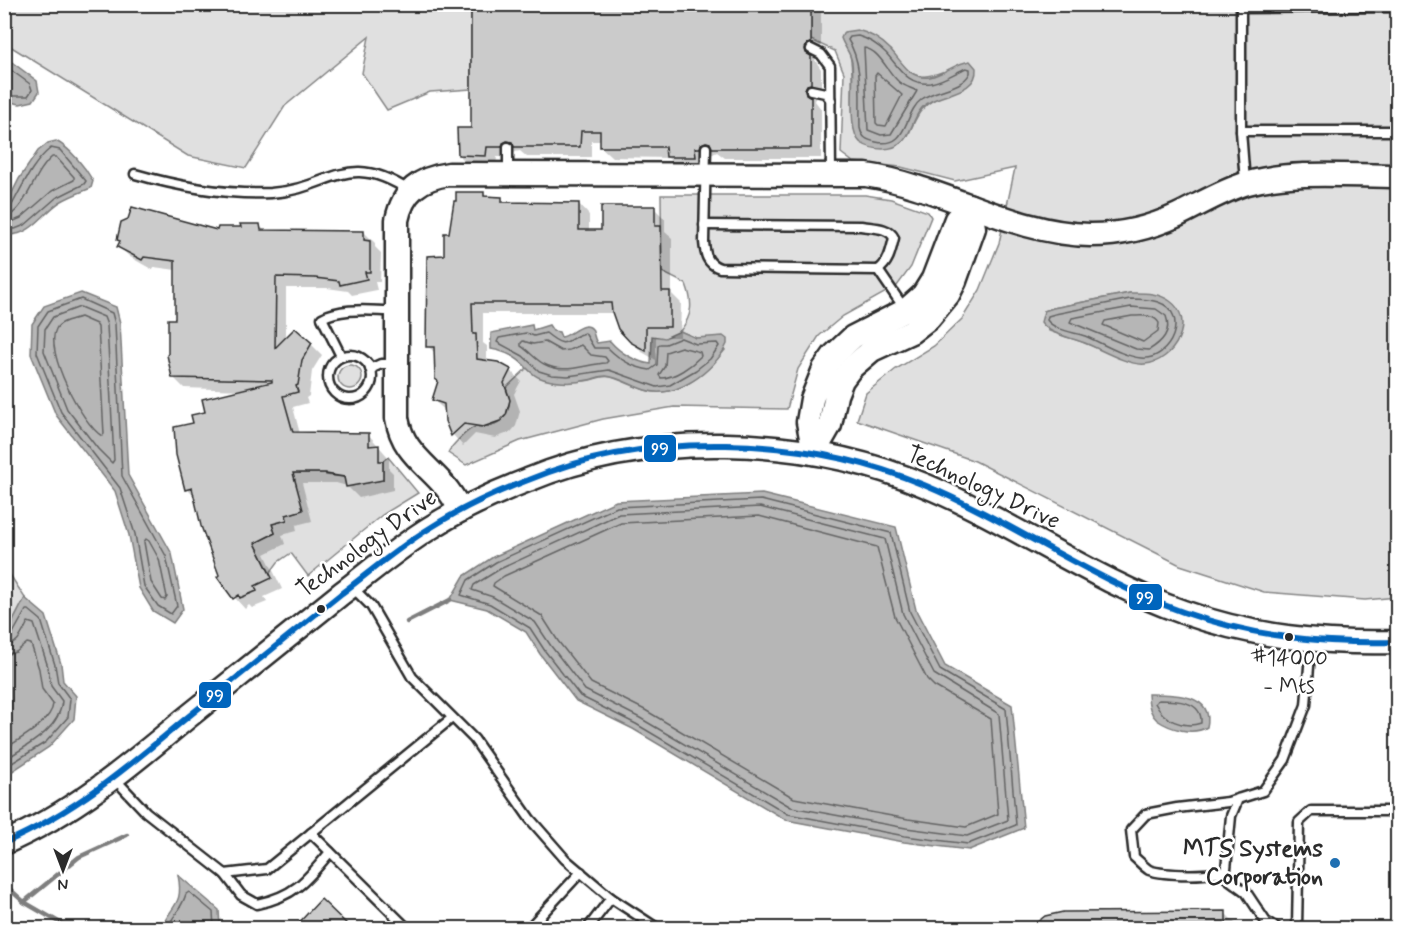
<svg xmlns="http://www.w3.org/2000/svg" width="1402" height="933" viewBox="0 0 1402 933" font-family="Mynerve,sans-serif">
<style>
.green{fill:#e0e0e0;stroke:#868686;stroke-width:1.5;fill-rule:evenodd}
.water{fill:#b6b6b6;stroke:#7e7e7e;stroke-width:1.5}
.shadow{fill:#0003}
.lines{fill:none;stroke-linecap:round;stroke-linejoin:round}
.shore{stroke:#636363;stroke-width:1.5}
.stream{stroke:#7e7e7e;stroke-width:4.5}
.building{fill:#cbcbcb;stroke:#2b2b2b;stroke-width:1.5}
.lane-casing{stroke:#2b2b2b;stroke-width:13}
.secondary-casing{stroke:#2b2b2b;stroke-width:27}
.lane{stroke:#fff;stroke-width:8}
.secondary{stroke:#fff;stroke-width:22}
.bus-1-casing{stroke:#fff;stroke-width:10}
.bus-1{stroke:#0065bd;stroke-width:6}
.bus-dot{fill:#2b2b2b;stroke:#fff;stroke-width:2}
.poi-dot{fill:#1f6fb2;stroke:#fff;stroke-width:2}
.labels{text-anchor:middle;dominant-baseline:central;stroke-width:5;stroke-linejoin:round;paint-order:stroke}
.bus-label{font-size:22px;fill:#2b2b2b;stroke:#fff}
.street-label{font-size:24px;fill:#2b2b2b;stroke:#fff}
.poi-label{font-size:24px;font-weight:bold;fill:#2b2b2b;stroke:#fff;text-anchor:end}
.line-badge{stroke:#fff;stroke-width:2}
.badge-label{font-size:16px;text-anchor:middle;font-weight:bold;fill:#fff}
</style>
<rect width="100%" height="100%" fill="#fff"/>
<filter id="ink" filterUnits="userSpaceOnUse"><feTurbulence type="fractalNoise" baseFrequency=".0167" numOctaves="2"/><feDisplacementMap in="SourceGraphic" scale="12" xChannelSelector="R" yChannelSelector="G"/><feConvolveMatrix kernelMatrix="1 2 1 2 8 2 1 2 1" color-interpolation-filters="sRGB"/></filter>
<g filter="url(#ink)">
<g class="green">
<polygon points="4,5 471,5 471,89 430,92 387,110 362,73 369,37 285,106 246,168 188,156 5,43"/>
<path d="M811,5h586v592l-32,3 -101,-8 -84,-27 -205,-104 -118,-41 9,-27 30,-24 38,-23 28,-27 18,-29 19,-47 16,-75 -60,13 -54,-14 -48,-5 -12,-9 3,-80 -9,-22 -24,-11zM891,50c15,22 24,33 51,22l-5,26c-17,8 -22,22 -29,38l-48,6c-14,-18 -3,-66 -11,-91zM1130,293l2,69 -50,-20 -33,-11 -5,-20 9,-3z"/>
<path d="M661,195h204l26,4 37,13 3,5 -20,50 -14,19 -54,30 -24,20 -21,33 -11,40 -113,-2 -71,12 -83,22 -54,24 -18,-12c3,-7 20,-24 27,-26 5,-1 10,0 15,-1 17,-5 24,-22 16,-38l21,-20c3,3 6,7 11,8 11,3 34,5 46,5 10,0 17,-7 27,-4 20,6 37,19 58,14 22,-4 42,-24 56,-41l-20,-12h-9l-16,-7c13,-16 13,-29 6,-47l-24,-12z"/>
<circle cx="350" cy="377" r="12"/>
<polygon points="388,457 418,493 382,515 308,576 291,553 278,562 270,573 255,543 275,533 272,524 287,520 286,515 302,510 293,473 326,473 326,475 344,477 347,487 383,480 383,461"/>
<polygon points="5,567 25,598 5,637"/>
</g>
<g class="water">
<path d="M857,30c13,3 23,9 33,19 12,12 19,31 40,28 14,-3 26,-14 40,-16l6,7c2,25 -33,25 -48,35 -21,13 -12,45 -45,46 -7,0 -16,-2 -22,-6 -15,-11 -6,-63 -9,-80 -1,-10 -8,-16 -11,-25l3,-6z"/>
<polygon points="5,57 37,81 39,92 33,101 20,104 5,101"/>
<path d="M56,141c15,8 29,26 37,40l-2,7c-10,4 -21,8 -31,14 -17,11 -28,33 -51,33l-4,-4v-24l14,-28 19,-28 10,-8z"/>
<polygon points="81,293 116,307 120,323 128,475 172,554 183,609 173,623 153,611 139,588 129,535 115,491 56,415 31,354 32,324 44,306"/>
<path d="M1130,293c13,0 28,-1 40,8 27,19 4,61 -25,63 -16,2 -45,-15 -60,-21 -15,-6 -35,-8 -44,-21l3,-11 9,-3z"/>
<path d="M532,325l1,5 16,-5 4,6 6,1 2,5c8,0 23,-18 31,-8 2,4 2,10 5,14l13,-2c10,12 26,21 41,23l1,-28 13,2 15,-7 16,7 27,-2 4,3v5c-12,27 -52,56 -82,46 -13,-4 -26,-13 -39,-14 -7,0 -12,3 -18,4 -16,4 -36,3 -50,-3 -6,-3 -10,-8 -14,-12 -9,-9 -21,-14 -33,-16v-16z"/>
<polygon points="762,494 896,527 916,610 945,666 1012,705 1024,828 969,850 904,842 786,820 633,729 576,701 540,654 526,632 487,609 450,600 464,576 493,557 616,501"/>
<polygon points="25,598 46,616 61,664 63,681 76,696 74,719 49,747 8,774 5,774 5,637"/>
<path d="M1148,694c23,0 67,-1 59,33 -14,9 -37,2 -50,-7 -7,-6 -9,-18 -9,-26z"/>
<path d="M178,875l41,35 1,18h-59c11,-24 23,-23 17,-53z"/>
</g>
<g class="shadow">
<polygon points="473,4 821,4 821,53 818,55 815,60 821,69 821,94 817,96 815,101 821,109 821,158 725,158 717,152 711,155 710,158 706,158 706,167 678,167 668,158 612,157 601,147 601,141 591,141 591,157 527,157 520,151 515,152 512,157 497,157 496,166 470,166 459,155 472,130"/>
<polygon points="484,194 488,198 501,198 507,204 579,204 589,215 589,231 603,231 654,208 665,219 665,232 672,238 672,294 681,303 680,337 656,337 656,360 642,352 631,341 614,313 483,313 483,343 487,346 487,362 510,370 521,381 514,394 520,411 516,426 511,432 495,438 475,434 463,446 453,435 447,420 446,411 433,400 439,381 436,354 428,346 450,235"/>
<polygon points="259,225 265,231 364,232 375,243 375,247 381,253 380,282 375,282 377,290 352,295 348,291 327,288 286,288 286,339 311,344 322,355 312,371 309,396 306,398 308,403 293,407 300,434 368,434 389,458 389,469 393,473 393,490 359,498 347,486 336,483 302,483 312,521 296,525 297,531 282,535 285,544 265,554 282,589 264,597 267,602 252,608 249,605 245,609 235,598 221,575 196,498 187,489 195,424 207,413 244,390 184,388 173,377 177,320 176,270 154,267 153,270 130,257 119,247 121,242 118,239 218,232"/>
<polygon points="321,901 349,928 296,928"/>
<polygon points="1225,913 1236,924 1236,928 1034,928 1046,918"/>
</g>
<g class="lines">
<g class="shore">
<path d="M858,36c11,3 20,9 28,17 13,14 21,33 45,30 12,-2 24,-10 35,-15l4,1v4c-9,17 -33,15 -48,26 -19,14 -13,50 -46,43 -9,-2 -14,-4 -16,-14 -1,-29 4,-63 -12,-88l2,-3z"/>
<path d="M864,48c16,2 23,24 35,34 5,4 12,6 18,9l-26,43 -10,1 -13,-5z"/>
<polyline points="4,65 30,84 32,90 28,96 4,96"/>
<polygon points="877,73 902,95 886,126 878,125 876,123 875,76"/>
<path d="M52,157h4l18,20v3l-22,11 -31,27 -7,3 -4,-1 -1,-4c19,-11 25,-44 43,-59z"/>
<path d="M4,208l8,-3c11,-20 21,-43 39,-57l9,2 26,31 -2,3 -28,14 -31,27 -10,4 -11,-2"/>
<polygon points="81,299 112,313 115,324 122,476 166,556 177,606 171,614 158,606 144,586 135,534 120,488 61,412 37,353 38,326 48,311"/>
<path d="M1130,299c9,0 19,0 28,3 33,11 13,59 -17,56 -19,-2 -39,-15 -56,-22 -12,-4 -31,-6 -38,-16l1,-4 7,-2z"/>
<polygon points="80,307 104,317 107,325 114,460 112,463 98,449 67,409 44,351 45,329 53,317"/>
<path d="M1131,307l25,2 10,7c6,16 -4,26 -17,34l-13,-1 -66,-27 2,-4z"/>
<path d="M1132,316c10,0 22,-2 27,7l-1,8 -15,11 -40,-17 2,-4z"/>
<path d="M80,317l16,7 2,3 6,107 -2,2c-20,-12 -58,-85 -46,-107 4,-8 16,-9 24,-12z"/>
<path d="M526,333l8,3 12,-3c23,19 18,5 39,0l9,15h14c11,11 26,20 42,22l7,-5 1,-19 2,-2h6l15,-6 15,6 21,-1 2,3 -9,13 -14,11 -26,15 -13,2 -48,-17 -41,6 -16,-1 -13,-4 -16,-15 -26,-14 2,-4z"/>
<path d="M523,341l10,3 12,-2 16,9 8,-1 12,-5 10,10 14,2 3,4 -2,2c-21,1 -42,12 -62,1 -8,-4 -15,-13 -23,-18v-3z"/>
<path d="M681,347l19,5 1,4c-10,10 -26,22 -40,22l-2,-3 6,-9 1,-14z"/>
<polygon points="761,500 891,533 910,612 940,670 1006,709 1016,825 968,844 905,836 788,814 636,724 580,696 545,651 530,628 490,604 461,595 468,580 496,562 617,507"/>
<polygon points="760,507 885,539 903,614 934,674 999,714 1008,820 967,836 906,828 791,807 640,718 585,690 551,646 535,622 493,597 472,590 474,585 500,569 619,514"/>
<polygon points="759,516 877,547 895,617 927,679 934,686 991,719 998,814 966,827 908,819 794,798 645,710 591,683 558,641 542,616 493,586 494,583 504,576 621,523"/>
<polygon points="146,539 149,541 159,559 167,597 165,600 162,599 151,582 144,542"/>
<polyline points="4,638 12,635 26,610 29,610 41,620 55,665 58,683 70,699 68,717 46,742 4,768"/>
<path d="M4,646c15,-1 18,-13 24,-24l6,2 14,43 3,19 11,15c-2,29 -36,45 -58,59"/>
<path d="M4,655l12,-3 11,-9 4,1 8,25 3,20 11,15c-1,18 -35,36 -49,45"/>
<path d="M1158,700c16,0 45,0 43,23 -18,6 -38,-3 -46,-20z"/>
<path d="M167,928c6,-12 15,-20 19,-34l3,-2 24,20 1,16"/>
</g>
<g class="stream">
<polyline points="407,622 450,600"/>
<polyline points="4,884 24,902 69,928"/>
<polyline points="24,902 79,857 127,835"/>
</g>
</g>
<g class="building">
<polygon points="471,4 811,4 811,43 807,44 805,49 806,53 811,56 811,84 807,85 805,89 806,94 811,97 811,148 712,148 710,143 706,142 701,144 700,148 695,148 696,157 666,157 665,147 600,147 600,131 581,131 580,147 514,147 512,142 507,141 503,143 502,147 487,147 486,156 458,155 457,128 471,128"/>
<polygon points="456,192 484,192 484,196 502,197 502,202 579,203 579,230 601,230 601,206 655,206 655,226 661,226 662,291 670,291 670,327 646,327 646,351 630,342 618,329 612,312 611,303 472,303 473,334 476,334 477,359 498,362 511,369 504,383 510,400 506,415 500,421 483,427 464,424 451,436 445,421 444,404 432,400 438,381 435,379 434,347 426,347 427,256 444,255 444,233 449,233 454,201 456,201"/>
<polygon points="132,207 217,230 218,227 241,227 240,224 260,224 261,230 364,231 364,240 370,241 370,272 365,272 367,279 340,285 339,281 315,278 276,277 275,348 295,328 312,343 302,360 298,385 296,386 298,392 283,396 293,432 369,433 369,446 379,445 379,461 383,461 383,480 346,487 344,477 326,474 326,473 293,473 303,510 286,515 287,520 272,524 275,533 255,543 272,578 255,586 257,591 240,598 239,595 233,599 217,577 219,575 201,526 192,488 185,490 176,455 174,427 193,423 191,415 205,412 202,399 272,382 272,380 172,378 167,355 168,354 168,319 175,319 175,261 144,257 142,260 117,247 120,241 117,240 121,222 128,219"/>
<polygon points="321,899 351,928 294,928"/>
<polygon points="1226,911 1226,928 1030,928 1045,916 1063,912"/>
</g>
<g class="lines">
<g class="lane-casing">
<g id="lane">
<polyline points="1398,7 1241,8 1241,131 1398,131"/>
<polyline points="811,49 821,54 830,66 831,174"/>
<polyline points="811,90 825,93 831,100"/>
<polyline points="1241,131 1245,182"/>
<polyline points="508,147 508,174"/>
<path d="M706,148l-2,94c1,12 3,22 16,26l158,2 26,38"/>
<path d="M135,174c45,13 89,21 136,19 61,-4 74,-44 139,-2"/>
<path d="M704,225l157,1c12,2 28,1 33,12 -3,12 -5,25 -16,32"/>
<circle cx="350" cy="377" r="22"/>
<path d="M341,356l-19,-38c21,-11 48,-7 72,-7"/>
<polyline points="370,369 381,364 396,364"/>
<polyline points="353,588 371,606 412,677 474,739 530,819 565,859 611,898 657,928"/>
<polyline points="114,778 146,812 225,874 267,869 452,718"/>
<path d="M1238,799l-7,17 -5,53c-12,8 -63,6 -77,1 -5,-3 -10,-9 -15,-13l-3,-27 15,-16 31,-6 51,-6 35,-11 22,-31 21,-55 5,-64"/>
<polyline points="311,833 407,928"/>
<polyline points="1220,873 1246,892 1266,922 1277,928"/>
<path d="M225,874l16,21 16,9c38,-8 50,-24 73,-52"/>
<polyline points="529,928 581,872"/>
<polyline points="588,928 611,898"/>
<polyline points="1297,928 1299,822 1311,811 1398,811"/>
</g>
</g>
<g class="secondary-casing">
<g id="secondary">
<polyline points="814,453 808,422 812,399 824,369 834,355 853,337 906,310 923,295 933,279 956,219 970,206"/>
<polyline points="814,453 830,425 836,395 842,380 851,368 872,350 911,332 929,318 948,295 955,281 974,228 970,206"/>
<path d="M461,510c-6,-9 -11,-19 -19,-27 -20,-22 -40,-34 -45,-65v-198c6,-29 23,-42 52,-46l417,1c77,11 147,59 224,60 30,0 60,-7 88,-20 23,-11 45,-25 70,-32 48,-13 100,-7 150,-7"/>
<path d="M4,843c69,-30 124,-76 180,-123 53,-42 105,-85 158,-127 29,-22 57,-46 88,-65 30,-19 64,-35 98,-48 119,-50 277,-45 396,5 89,37 168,95 259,127 70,25 140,32 215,30"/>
</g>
</g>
<use href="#lane" class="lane"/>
<use href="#secondary" class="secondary"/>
<g class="bus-1-casing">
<path id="bus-1" d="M4,843c69,-30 124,-76 180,-123 53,-42 105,-85 158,-127 29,-22 57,-46 88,-65 30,-19 64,-35 98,-48 119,-50 277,-45 396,5 89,37 168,95 259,127 70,25 140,32 215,30"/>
</g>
<use href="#bus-1" class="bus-1"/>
</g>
</g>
<g class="bus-dot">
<circle cx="321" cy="609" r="5"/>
<circle cx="1289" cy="637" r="5"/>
</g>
<circle class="poi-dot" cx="1335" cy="863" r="6"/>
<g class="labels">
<g class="bus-label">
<text x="1289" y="659">#14000<tspan x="1289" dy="28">- Mts</tspan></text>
</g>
<g class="street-label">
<text transform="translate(983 488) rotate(25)">Technology Drive</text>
<text transform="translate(367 544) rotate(-36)">Technology Drive</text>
</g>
<g class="poi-label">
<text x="1323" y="849">MTS Systems<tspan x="1323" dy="28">Corporation</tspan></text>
</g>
</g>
<g class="line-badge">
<rect x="643" y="434" width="34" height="29" rx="6" fill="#0065bd"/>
<rect x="1128" y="583" width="35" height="28" rx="6" fill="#0065bd"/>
<rect x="198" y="681" width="34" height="28" rx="6" fill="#0065bd"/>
</g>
<g class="badge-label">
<text x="660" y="454">99</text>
<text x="1145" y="603">99</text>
<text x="215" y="701">99</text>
</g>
<rect width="1402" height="933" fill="none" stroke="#fff" stroke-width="24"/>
<rect x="12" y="12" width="1378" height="909" fill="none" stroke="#2b2b2b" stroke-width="2" filter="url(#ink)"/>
<g transform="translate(63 870) rotate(180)" stroke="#ffffff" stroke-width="4.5" paint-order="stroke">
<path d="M0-4.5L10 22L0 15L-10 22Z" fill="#2b2b2b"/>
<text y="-9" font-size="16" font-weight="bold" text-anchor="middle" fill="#2b2b2b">N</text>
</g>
</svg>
